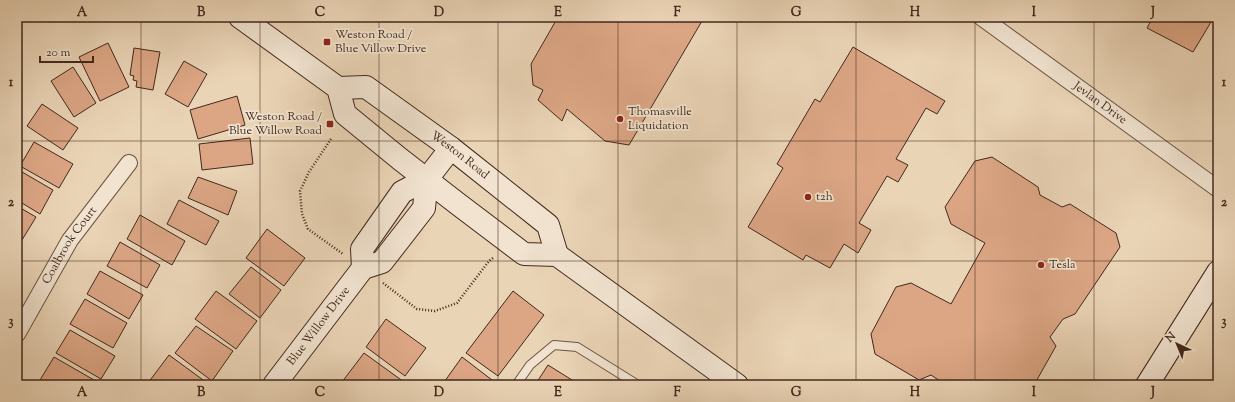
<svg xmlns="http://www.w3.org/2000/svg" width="1235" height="402" viewBox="0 0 1235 402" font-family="'Sorts Mill Goudy',serif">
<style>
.building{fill:#dca685;stroke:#42291c}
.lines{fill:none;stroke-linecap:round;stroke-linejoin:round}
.lane-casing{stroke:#6c5442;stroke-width:10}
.street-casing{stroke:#6c5442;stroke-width:18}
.secondary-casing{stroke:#42291c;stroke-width:24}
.path{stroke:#42291c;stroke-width:2.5;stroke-dasharray:1 2;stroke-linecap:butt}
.lane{stroke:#f1e3d0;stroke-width:8}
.street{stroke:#f1e3d0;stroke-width:16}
.secondary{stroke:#f1e3d0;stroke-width:22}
.grid{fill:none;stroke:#42291c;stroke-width:1;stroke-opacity:0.55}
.poi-dot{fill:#8f2418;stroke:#f1e3d0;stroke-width:1.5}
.labels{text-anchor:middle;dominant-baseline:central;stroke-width:3.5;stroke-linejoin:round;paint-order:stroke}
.poi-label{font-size:12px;fill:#42291c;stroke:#f1e3d0;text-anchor:start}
.street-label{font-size:12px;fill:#42291c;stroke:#f1e3d0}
.neatline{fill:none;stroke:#42291c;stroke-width:1.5}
.grid-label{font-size:13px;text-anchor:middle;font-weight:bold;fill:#42291c}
</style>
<rect width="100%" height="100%" fill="#ead4b6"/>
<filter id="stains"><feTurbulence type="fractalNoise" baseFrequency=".005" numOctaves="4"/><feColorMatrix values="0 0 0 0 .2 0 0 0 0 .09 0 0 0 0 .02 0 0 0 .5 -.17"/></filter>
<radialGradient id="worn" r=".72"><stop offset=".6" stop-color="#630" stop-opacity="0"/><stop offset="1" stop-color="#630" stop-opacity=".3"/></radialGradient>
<g class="building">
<polygon points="558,17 703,17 702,21 629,145 605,141 567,109 562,121 538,100 543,90 533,85 531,64"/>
<polygon points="1153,17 1214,17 1193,52 1147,28"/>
<polygon points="108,43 129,87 100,101 79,57"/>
<polygon points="853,47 945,101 937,114 926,108 896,159 908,165 898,182 887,176 859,223 871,230 858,253 844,244 830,268 806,255 803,260 748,227 783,168 777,164 815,99 820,102"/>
<polygon points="134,48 160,52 153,90 136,87 137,81 133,80 134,76 130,75"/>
<polygon points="184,61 207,74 188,107 165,94"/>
<polygon points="73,67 96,103 74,117 51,81"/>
<polygon points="237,96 245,125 198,139 190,110"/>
<polygon points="42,104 78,128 63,150 27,126"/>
<polygon points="250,138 253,164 202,170 199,144"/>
<polygon points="34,142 73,164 59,188 20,166"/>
<polygon points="992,157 1038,187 1040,195 1062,207 1070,204 1116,233 1120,247 1075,314 1063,319 1050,337 1056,346 1034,385 946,385 931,375 919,380 875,354 871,334 896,287 911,283 951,304 985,243 951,224 945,207 975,161"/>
<polygon points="17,169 53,190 40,214 17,200"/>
<polygon points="198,177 237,191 228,215 188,198"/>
<polygon points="179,200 219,221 206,245 167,224"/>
<polygon points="17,206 36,217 22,240 17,237"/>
<polygon points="140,215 185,241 172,265 127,239"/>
<polygon points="267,229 305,258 284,286 246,258"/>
<polygon points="120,242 160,265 147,288 107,266"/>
<polygon points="251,267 281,290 260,318 229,294"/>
<polygon points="100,271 143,295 129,319 87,294"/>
<polygon points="216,291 257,321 236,349 195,319"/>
<polygon points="513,291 544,315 498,376 466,353"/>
<polygon points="85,299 127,323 113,348 70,324"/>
<polygon points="386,319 426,348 405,376 366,347"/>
<polygon points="196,326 233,351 212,381 175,353"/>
<polygon points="70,330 115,356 101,379 56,353"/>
<polygon points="364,353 404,382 403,385 347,385 342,382"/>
<polygon points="169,355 210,385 150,385 148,383"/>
<polygon points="54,357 101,384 100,385 48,385 40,380"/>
<polygon points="462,357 492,380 488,385 442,385"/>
<polygon points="548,365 580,385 535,385"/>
</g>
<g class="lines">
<g class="lane-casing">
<polyline id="lane" points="516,385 530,365 554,345 577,347 638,385"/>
</g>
<g class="street-casing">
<g id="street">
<path id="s1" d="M981,17l237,172"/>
<path id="s2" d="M17,334l53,-94 59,-77"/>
</g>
</g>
<g class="secondary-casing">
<g id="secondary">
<polyline points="240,17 338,88 345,114 400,159 458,204 524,254 557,255 737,385"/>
<path id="s3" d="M338,88l28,-1 85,61 97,77 9,30"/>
<polyline points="363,268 362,249 402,192 427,179 451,148"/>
<path id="s4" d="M274,385l89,-117 19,-6 42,-54 3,-29"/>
<polyline points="1147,385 1218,272"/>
</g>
</g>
<g class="path">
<polyline points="331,139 309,172 300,191 302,214 308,229 343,254"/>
<polyline points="383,283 417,309 435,311 457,303 489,261 493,258"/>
</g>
<use href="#lane" class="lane"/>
<use href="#street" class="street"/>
<use href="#secondary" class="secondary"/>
</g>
<path class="grid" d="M141,17v368M260,17v368M379,17v368M498,17v368M618,17v368M737,17v368M856,17v368M975,17v368M1094,17v368M17,141h1201M17,261h1201"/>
<g class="poi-dot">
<rect x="323" y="38" width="8" height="8" rx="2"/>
<circle cx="620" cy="119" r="4"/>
<rect x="326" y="120" width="8" height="8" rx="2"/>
<circle cx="808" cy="197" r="4"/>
<circle cx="1041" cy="265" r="4"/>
</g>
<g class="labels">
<g class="poi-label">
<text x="335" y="35">Weston Road /<tspan x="335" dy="14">Blue Villow Drive</tspan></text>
<text x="628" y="112">Thomasville<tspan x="628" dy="14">Liquidation</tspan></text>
<text x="322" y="117" text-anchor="end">Weston Road /<tspan x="322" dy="14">Blue Willow Road</tspan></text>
<text x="816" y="197">t2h</text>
<text x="1049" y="265">Tesla</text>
</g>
<g class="street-label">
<text stroke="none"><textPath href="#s1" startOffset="147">Jevlan Drive</textPath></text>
<text stroke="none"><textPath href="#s3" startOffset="144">Weston Road</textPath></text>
<text stroke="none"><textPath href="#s2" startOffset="103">Coalbrook Court</textPath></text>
<text stroke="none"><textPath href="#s4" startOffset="74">Blue Willow Drive</textPath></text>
</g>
</g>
<rect width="1235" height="402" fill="none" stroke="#ead4b6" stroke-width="44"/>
<g transform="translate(1177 344) rotate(316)" stroke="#f1e3d0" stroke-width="3" paint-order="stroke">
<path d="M0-3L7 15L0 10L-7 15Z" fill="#42291c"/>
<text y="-6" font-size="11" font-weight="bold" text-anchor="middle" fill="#42291c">N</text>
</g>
<path d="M40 56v6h53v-6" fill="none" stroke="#42291c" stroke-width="2"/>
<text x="46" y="56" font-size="12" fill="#42291c" stroke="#f1e3d0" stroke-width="3" paint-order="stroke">20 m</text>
<rect x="22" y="22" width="1191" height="358" class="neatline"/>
<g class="grid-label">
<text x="82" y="16">A</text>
<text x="201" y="16">B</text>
<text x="320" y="16">C</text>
<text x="439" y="16">D</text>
<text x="558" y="16">E</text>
<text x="677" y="16">F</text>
<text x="796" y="16">G</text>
<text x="915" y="16">H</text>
<text x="1034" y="16">I</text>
<text x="1153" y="16">J</text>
<text x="11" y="86">1</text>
<text x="1224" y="86">1</text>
<text x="11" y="206">2</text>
<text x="1224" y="206">2</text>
<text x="11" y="325">3</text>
<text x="1224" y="325">3</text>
<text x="82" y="396">A</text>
<text x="201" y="396">B</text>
<text x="320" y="396">C</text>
<text x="439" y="396">D</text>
<text x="558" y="396">E</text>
<text x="677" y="396">F</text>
<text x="796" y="396">G</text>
<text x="915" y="396">H</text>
<text x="1034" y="396">I</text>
<text x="1153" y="396">J</text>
</g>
<rect width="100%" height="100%" filter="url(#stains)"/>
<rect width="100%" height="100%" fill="url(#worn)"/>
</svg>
